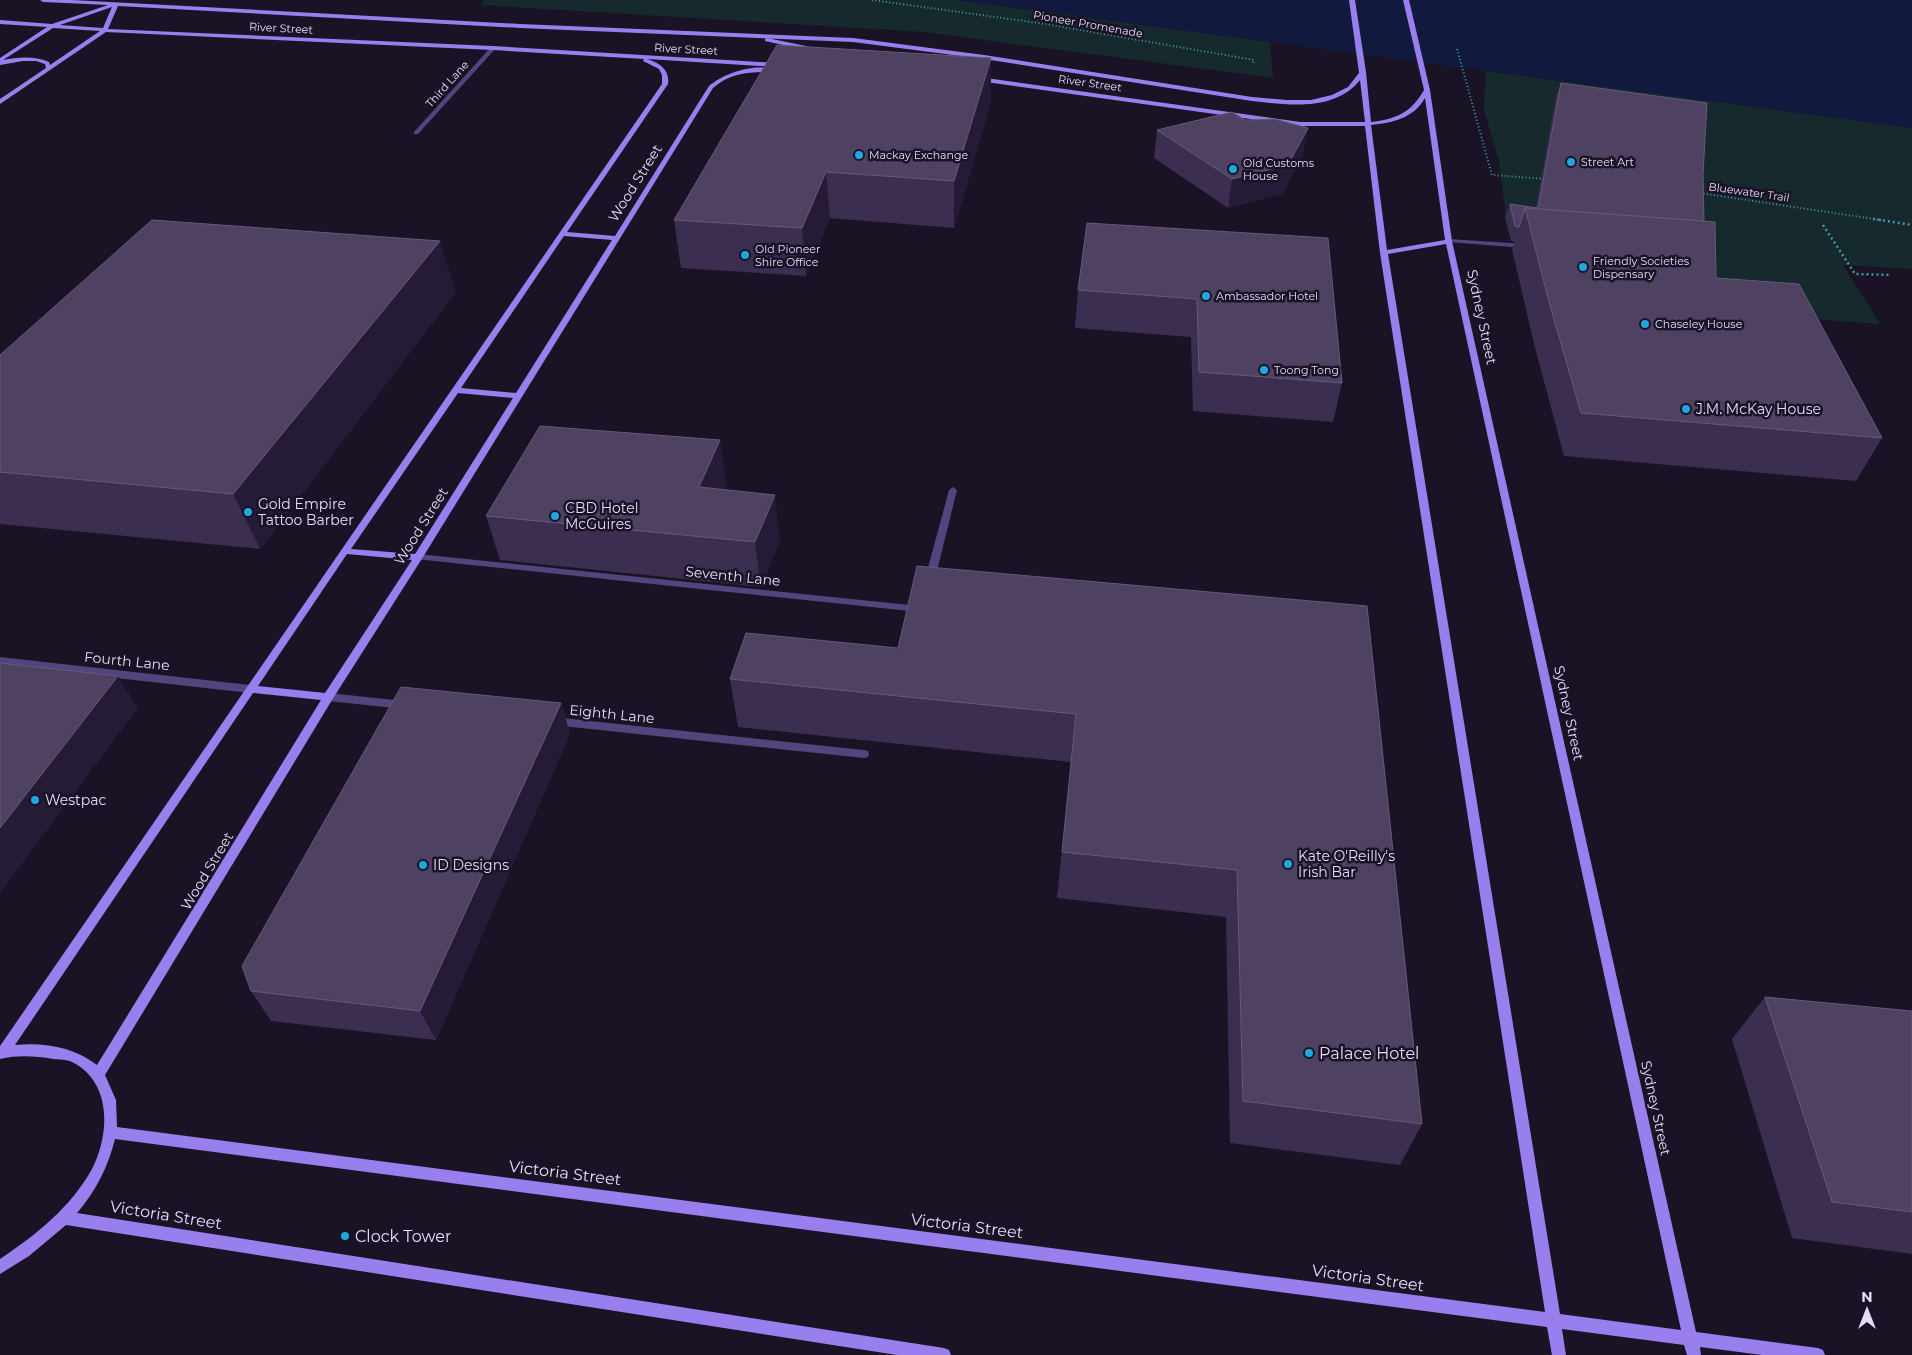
<svg xmlns="http://www.w3.org/2000/svg" width="1912" height="1355" viewBox="0 0 1912 1355" font-family="Montserrat,sans-serif">
<style>
.green{fill:#162a2e}
.water{fill:#12193f}
.lines{fill:none;stroke-linecap:round;stroke-linejoin:round}
.path-far1{stroke:#419aa9;stroke-width:2;stroke-dasharray:1 2.5;stroke-linecap:butt}
.path{stroke:#419aa9;stroke-width:2.5;stroke-dasharray:2 3;stroke-linecap:butt}
.lane{fill:#52447d;fill-rule:evenodd}
.secondary{fill:#987fed;fill-rule:evenodd}
.wall{fill:#3c2e50}
.shaded-wall{fill:#261b37}
.building{fill:#4e4162;stroke:#66597a}
.poi-dot{fill:#21a7e0;stroke:#191325;stroke-width:2}
.labels{text-anchor:middle;dominant-baseline:central;stroke-width:5;stroke-linejoin:round;paint-order:stroke}
.far-street-label{font-size:11px;fill:#e5dbfa;stroke:#191325}
.far-poi-label{font-size:11px;fill:#e5dbfa;stroke:#191325;text-anchor:start}
.street-label{font-size:14px;fill:#e5dbfa;stroke:#191325}
.poi-label{font-size:14px;fill:#e5dbfa;stroke:#191325;text-anchor:start}
.near-poi-label{font-size:16px;fill:#e5dbfa;stroke:#191325;text-anchor:start}
.near-street-label{font-size:16px;fill:#e5dbfa;stroke:#191325}
</style>
<rect width="100%" height="100%" fill="#191325"/>
<g class="green">
<polygon points="485,0 956,0 1270,42 1273,78 924,32 480,5"/>
<polygon points="1486,71 1912,128 1912,269 1843,265 1880,324 1701,311 1506,218 1499,161 1484,110"/>
</g>
<polygon class="water" points="956,0 1912,0 1912,128"/>
<g class="lines">
<g class="path-far1">
<polyline points="872,0 1046,24 1254,60 1253,64"/>
<polyline points="1457,49 1492,175 1545,179"/>
<polyline points="1700,193 1881,220"/>
</g>
<g class="path">
<polyline points="1873,219 1912,225"/>
<polyline points="1823,225 1855,274 1891,275"/>
</g>
<g class="lane">
<polygon points="491,47 496,48 418,134 414,134 414,132"/>
<polygon points="1449,239 1525,244 1528,246 1525,248 1447,242 1447,240"/>
<polygon points="953,487 957,490 935,579 930,582 925,579 949,490"/>
<polygon points="418,554 919,606 924,609 919,612 415,559 413,557"/>
<polygon points="0,657 250,685 255,689 250,693 0,665"/>
<polygon points="328,693 404,701 409,705 404,709 328,701 323,697"/>
<polygon points="553,717 864,750 868,751 869,754 868,757 864,758 553,725 549,724 548,721 549,718"/>
</g>
<g class="secondary">
<path d="M40,0h32l448,24 333,14 131,17 268,42 35,3h24l21,-5 16,-8 11,-14 -10,-73h6l11,72 5,50c25,-3 40,-9 53,-32l-21,-90h6l21,90 22,151 244,1091 122,16 5,2 2,5h-63l-62,-8 1,8h-14l-3,-10 -122,-16 4,26h-14l-5,-28 -1432,-188c-7,28 -19,52 -38,74l867,135 5,2 2,5h-54l-831,-130 -37,31 -29,18v-15c36,-24 71,-52 92,-90 18,-35 20,-87 -20,-107 -6,-3 -13,-2 -19,-3 -18,-3 -35,-4 -53,0v-13l662,-962v-9l-3,-6 -16,-8 1,-2 -151,-9 -387,-18 -106,72v-5l46,-31 -1,-4 -9,-3h-13l-23,4v-7l47,-31 -47,-3v-4l52,4 56,-19 -65,-3zM118,6l402,22 333,14 131,17 268,42c35,4 83,11 108,-21l5,42h-65l-321,-45 -3,2 3,2 321,45h65l15,127 165,1059 -1428,-185 -1,-27 -11,-25 227,-375 91,-143 290,-469c17,-15 36,-16 57,-16l3,-2c-17,-8 -51,4 -64,16l-94,150 -48,-4 101,-148c2,-14 -8,-21 -21,-25l131,8 3,-2 -3,-2 -285,-17 -385,-17zM112,7l-9,21 -43,-3zM53,28l47,3 -50,34 -1,-3c-15,-6 -30,-5 -46,-2zM1425,98l20,142 -58,10 -16,-125c21,-2 43,-7 54,-27zM564,236l48,4 -96,153 -55,-5zM1446,244l235,1086 -121,-16 -172,-1060zM458,393l55,5 -98,156 -64,-5zM347,554l65,6 -87,133 -67,-7zM253,693l68,7 -224,365c-23,-18 -53,-23 -82,-20z"/>
<polygon points="767,38 806,46 809,48 806,50 765,41 765,39"/>
</g>
</g>
<g class="wall">
<polygon points="1561,83 1703,175 1704,221 1716,278 1882,438 1856,481 1564,456 1534,344 1512,249 1515,242 1511,241 1505,218 1510,204 1536,208 1556,96"/>
<polygon points="991,101 954,228 830,218 806,276 681,268 674,220"/>
<polygon points="1245,120 1308,128 1302,156 1283,193 1228,208 1154,158 1157,130"/>
<polygon points="1087,223 1342,383 1333,422 1193,411 1191,337 1075,328 1078,290"/>
<polygon points="456,292 260,549 0,524 0,355"/>
<polygon points="727,484 724,490 780,539 761,587 500,560 486,516"/>
<polygon points="1367,606 1422,1124 1400,1165 1230,1143 1226,917 1057,898 1071,762 738,727 730,679 898,648"/>
<polygon points="561,703 570,734 436,1040 271,1021 251,991"/>
<polygon points="1765,997 1912,1011 1912,1254 1792,1238 1732,1039"/>
</g>
<g class="shaded-wall">
<polygon points="991,58 991,101 954,228 954,181"/>
<polygon points="1308,128 1302,156 1283,193 1228,208 1232,179"/>
<polygon points="826,172 830,218 806,276 802,228"/>
<polygon points="440,241 456,292 260,549 233,494"/>
<polygon points="720,440 727,484 706,532 699,487"/>
<polygon points="775,495 780,539 761,587 755,542"/>
<polygon points="118,676 138,708 0,893 0,828"/>
<polygon points="561,703 570,734 436,1040 420,1011"/>
</g>
<g class="building">
<polygon points="777,45 991,58 954,181 826,172 802,228 674,220"/>
<polygon points="1561,83 1707,103 1703,175 1704,221 1525,208 1519,227 1515,226 1510,204 1538,208"/>
<polygon points="1232,112 1245,120 1275,119 1308,128 1288,165 1232,179 1157,130"/>
<polygon points="1525,208 1715,222 1716,278 1799,284 1882,438 1581,413 1549,302"/>
<polygon points="152,220 440,241 233,494 0,472 0,355"/>
<polygon points="1087,223 1328,238 1342,383 1199,372 1197,299 1078,290"/>
<polygon points="540,426 720,440 699,487 775,495 755,542 486,516"/>
<polygon points="917,566 1367,606 1422,1124 1243,1101 1237,870 1062,852 1076,714 730,679 746,633 898,648"/>
<polygon points="0,663 118,676 0,828"/>
<polygon points="401,687 561,703 420,1011 251,991 242,966"/>
<polygon points="1765,997 1912,1011 1912,1212 1832,1202"/>
</g>
<g class="poi-dot">
<circle cx="859" cy="155" r="5"/>
<circle cx="1571" cy="162" r="5"/>
<circle cx="1233" cy="169" r="5"/>
<circle cx="745" cy="255" r="5"/>
<circle cx="1583" cy="267" r="5"/>
<circle cx="1206" cy="296" r="5"/>
<circle cx="1645" cy="324" r="5"/>
<circle cx="1264" cy="370" r="5"/>
<circle cx="1686" cy="409" r="5"/>
<circle cx="248" cy="512" r="5"/>
<circle cx="555" cy="516" r="5"/>
<circle cx="35" cy="800" r="5"/>
<circle cx="1288" cy="864" r="5"/>
<circle cx="423" cy="865" r="5"/>
<circle cx="1309" cy="1053" r="5"/>
<circle cx="345" cy="1236" r="5"/>
</g>
<g class="labels">
<g class="far-street-label">
<text transform="translate(1088 24) rotate(10)">Pioneer Promenade</text>
<text transform="translate(281 28) rotate(3)">River Street</text>
<text transform="translate(686 49) rotate(3)">River Street</text>
<text transform="translate(1090 83) rotate(8)">River Street</text>
<text transform="translate(447 84) rotate(-48)">Third Lane</text>
<text transform="translate(1749 192) rotate(8)">Bluewater Trail</text>
</g>
<g class="far-poi-label">
<text x="869" y="155">Mackay Exchange</text>
<text x="1581" y="162">Street Art</text>
<text x="1243" y="163">Old Customs<tspan x="1243" dy="13">House</tspan></text>
<text x="755" y="249">Old Pioneer<tspan x="755" dy="13">Shire Office</tspan></text>
<text x="1593" y="261">Friendly Societies<tspan x="1593" dy="13">Dispensary</tspan></text>
<text x="1216" y="296">Ambassador Hotel</text>
<text x="1655" y="324">Chaseley House</text>
<text x="1274" y="370">Toong Tong</text>
</g>
<g class="street-label">
<text transform="translate(635 183) rotate(-58)">Wood Street</text>
<text transform="translate(1482 317) rotate(78)">Sydney Street</text>
<text transform="translate(421 526) rotate(-58)">Wood Street</text>
<text transform="translate(733 576) rotate(6)">Seventh Lane</text>
<text transform="translate(127 661) rotate(6)">Fourth Lane</text>
<text transform="translate(1569 713) rotate(78)">Sydney Street</text>
<text transform="translate(612 714) rotate(6)">Eighth Lane</text>
<text transform="translate(207 871) rotate(-59)">Wood Street</text>
<text transform="translate(1656 1108) rotate(78)">Sydney Street</text>
</g>
<g class="poi-label">
<text x="1696" y="409">J.M. McKay House</text>
<text x="258" y="504">Gold Empire<tspan x="258" dy="16">Tattoo Barber</tspan></text>
<text x="565" y="508">CBD Hotel<tspan x="565" dy="16">McGuires</tspan></text>
<text x="45" y="800">Westpac</text>
<text x="1298" y="856">Kate O'Reilly's<tspan x="1298" dy="16">Irish Bar</tspan></text>
<text x="433" y="865">ID Designs</text>
</g>
<g class="near-poi-label">
<text x="1319" y="1053">Palace Hotel</text>
<text x="355" y="1236">Clock Tower</text>
</g>
<g class="near-street-label">
<text transform="translate(565 1173) rotate(7)">Victoria Street</text>
<text transform="translate(166 1215) rotate(9)">Victoria Street</text>
<text transform="translate(967 1226) rotate(7)">Victoria Street</text>
<text transform="translate(1368 1278) rotate(8)">Victoria Street</text>
</g>
</g>
<g transform="translate(1867 1310)" stroke="#191325" stroke-width="4" paint-order="stroke">
<path d="M0-4L9 19L0 12L-9 19Z" fill="#e5dbfa"/>
<text y="-8" font-size="14" font-weight="bold" text-anchor="middle" fill="#e5dbfa">N</text>
</g>
</svg>
